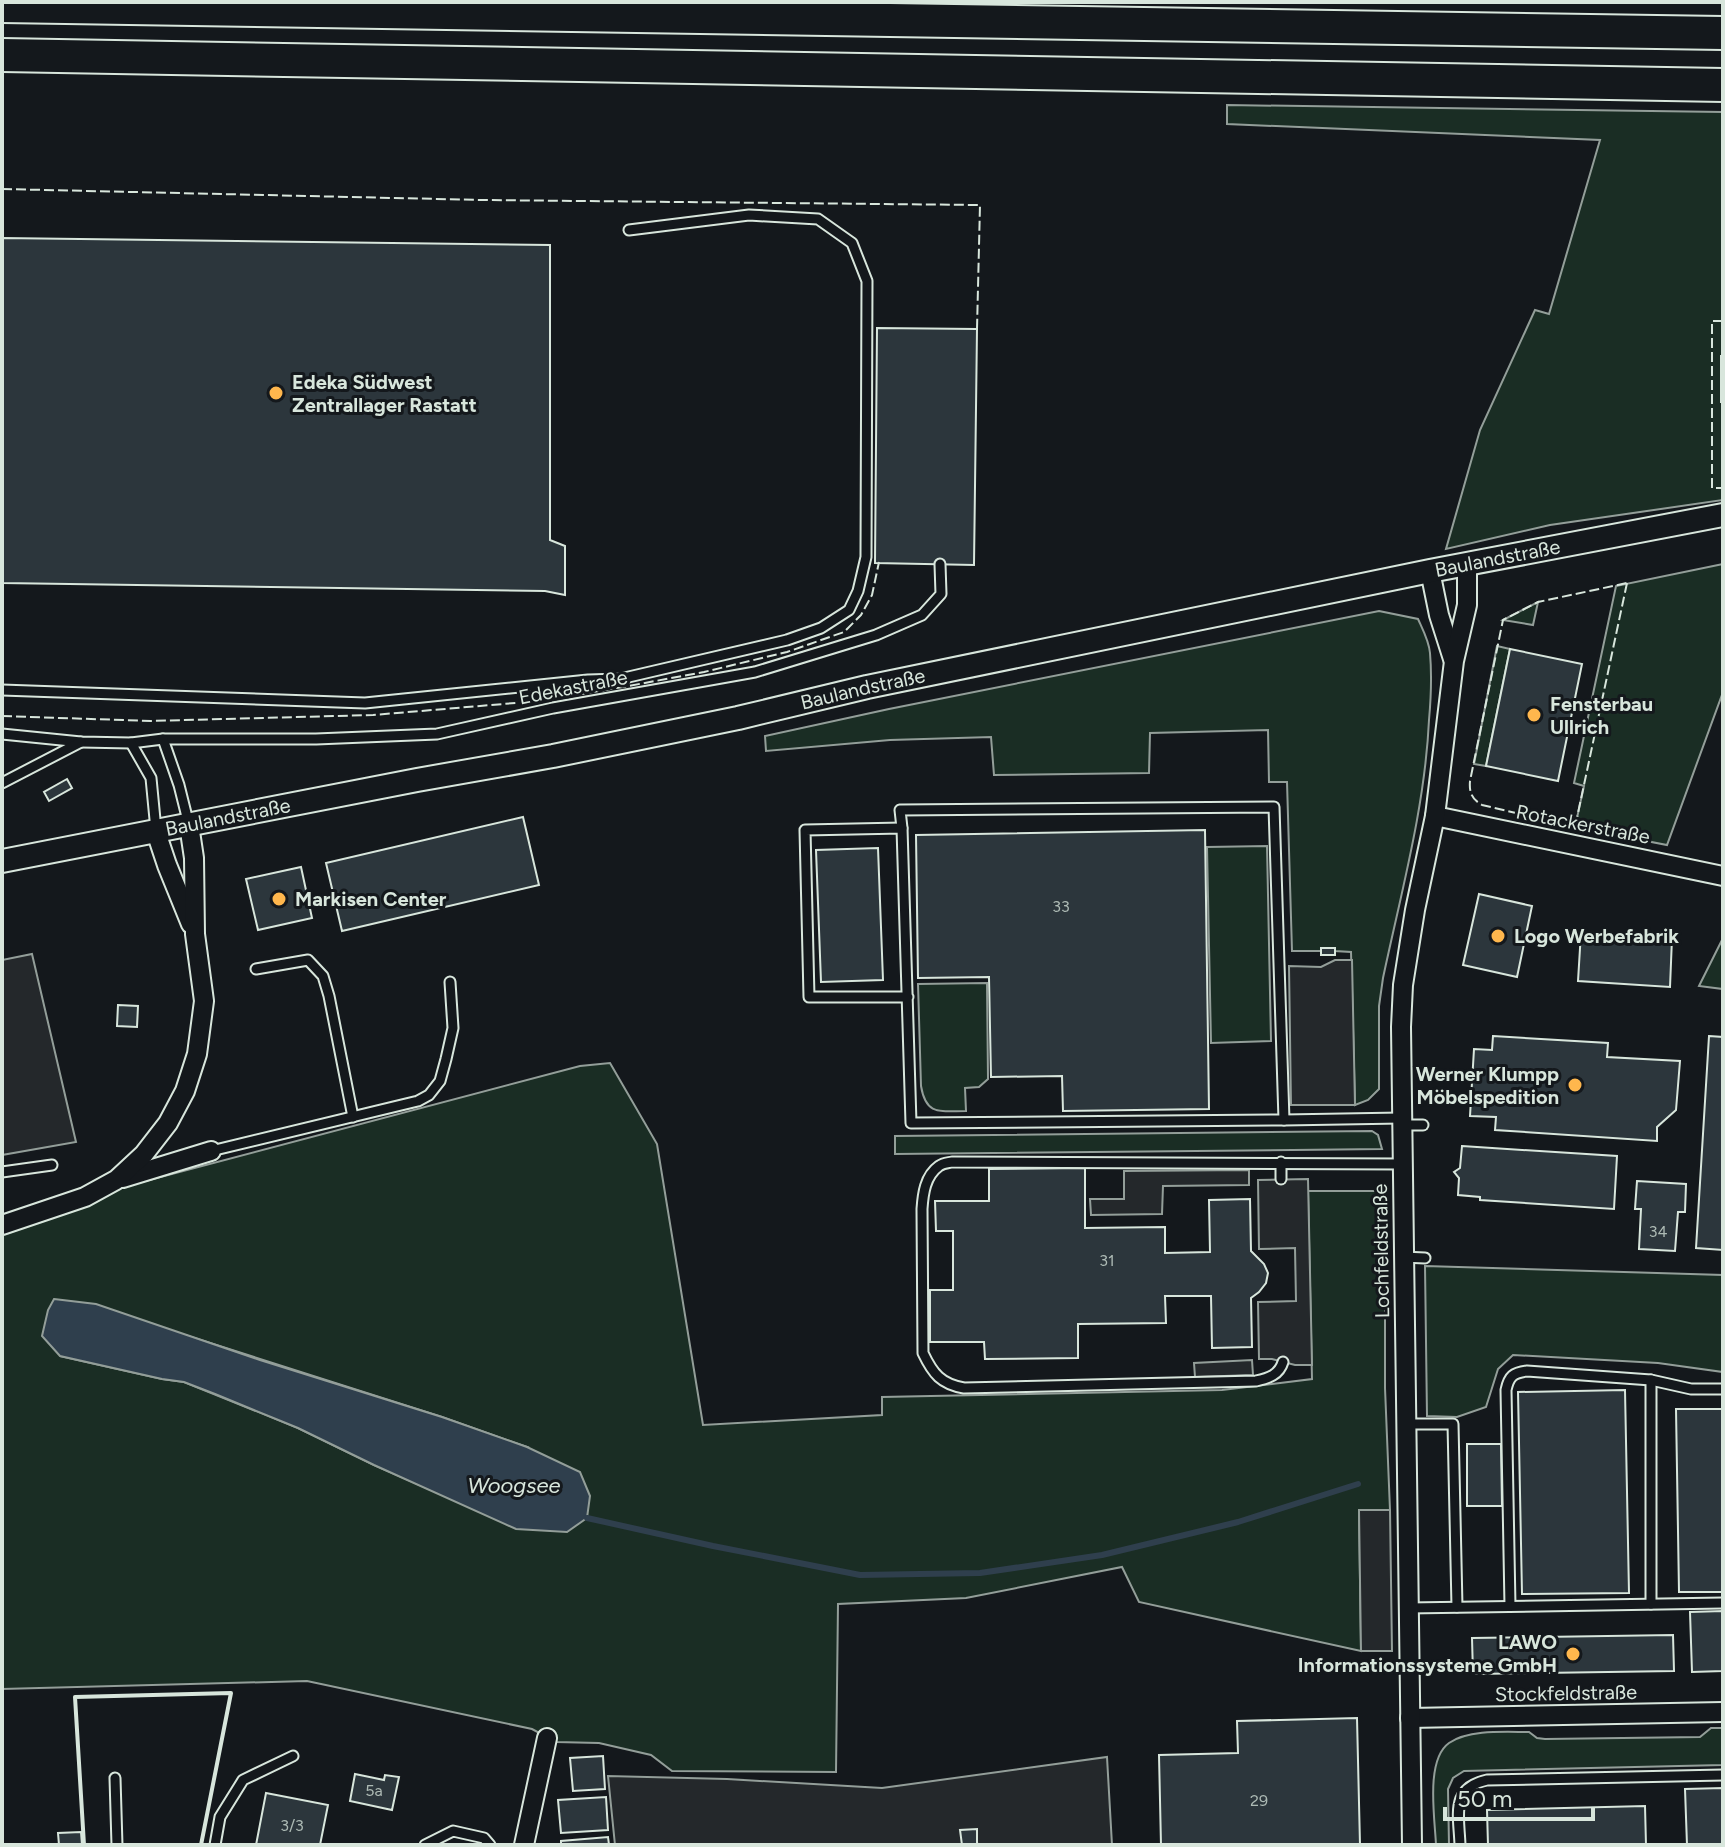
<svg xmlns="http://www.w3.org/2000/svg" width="1725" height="1847" viewBox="0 0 1725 1847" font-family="Figtree,sans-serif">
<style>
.green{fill:#1a2d24;stroke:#939e99;stroke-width:2;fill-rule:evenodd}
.parking{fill:#24282b;stroke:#939e99;stroke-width:2}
.water{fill:#2f3f4d;stroke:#939e99;stroke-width:2}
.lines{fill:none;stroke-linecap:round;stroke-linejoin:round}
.stream{stroke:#2f3f4d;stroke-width:6}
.building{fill:#2c363c;stroke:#d8e6dc;stroke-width:2}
.service-casing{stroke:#d8e6dc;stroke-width:13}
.minor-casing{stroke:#d8e6dc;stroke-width:22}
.tertiary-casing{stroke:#d8e6dc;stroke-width:26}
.motorway-casing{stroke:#d8e6dc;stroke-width:36}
.service{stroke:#14181c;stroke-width:9}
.minor{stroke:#14181c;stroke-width:18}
.tertiary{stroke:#14181c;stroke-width:22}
.motorway{stroke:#14181c;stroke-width:32}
.fence{stroke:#d8e6dc;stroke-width:2;stroke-dasharray:10 4;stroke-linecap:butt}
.wall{stroke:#d8e6dc;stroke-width:4}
.poi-dot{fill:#ffb74d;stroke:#14181c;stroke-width:3}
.labels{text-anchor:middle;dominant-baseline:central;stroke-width:6;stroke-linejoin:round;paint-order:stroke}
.number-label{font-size:16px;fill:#adbab4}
.poi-label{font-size:20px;font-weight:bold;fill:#d8e6dc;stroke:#14181c;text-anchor:start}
.street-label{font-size:20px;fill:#d8e6dc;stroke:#14181c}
.water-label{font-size:22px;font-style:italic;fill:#d8e6dc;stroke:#14181c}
</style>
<rect width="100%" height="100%" fill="#14181c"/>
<g class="green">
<polygon points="1227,105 1723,112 1723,500 1550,525 1446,549 1480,430 1535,310 1549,314 1600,140 1227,124"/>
<polygon points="1723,564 1723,692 1667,845 1575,827 1584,786 1574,783 1616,586"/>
<polygon points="1538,602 1533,625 1503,620"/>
<path d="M1379,611l39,8c5,11 11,22 12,34 2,23 1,45 -1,67 -4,87 -28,173 -46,258l-4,28v83l-11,11 -13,5 -4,-153 -16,-1v-3h-14v3h-29l-5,-169h-18l-1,-52 -118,3 -1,40 -155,2 -3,-38 -101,3 -124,11 -1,-15 124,-27z"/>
<polygon points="1497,646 1510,649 1486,766 1474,764"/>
<polygon points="1267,846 1271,1041 1211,1043 1207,847"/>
<polygon points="1723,938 1723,989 1699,986"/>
<path d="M987,983l1,96 -9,8 -14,1 1,23c-26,0 -40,5 -45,-25l-3,-102z"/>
<path d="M610,1063l47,81 46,281 179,-10v-18l340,-7 90,-11 -4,-188h77v197l5,122h-31l2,141 -222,-49 -17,-35 -156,31 -128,6 -2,168 -164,-1 -21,-16 -52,-12 -43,-1 -24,-13 -225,-48 -305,8v-464l83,-28 495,-131zM185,1335l257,82 85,30 -94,44 -59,-26 -76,-37 -114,-46 -22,-3 -102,-23z"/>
<polygon points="1372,1131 1378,1135 1382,1149 895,1154 895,1136"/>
<polygon points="1425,1266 1723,1275 1723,1372 1658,1363 1513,1355 1498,1369 1486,1407 1457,1417 1427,1416"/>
<path d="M1711,1728h12v37l-259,6 -11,7 -5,11 1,56h-13c-1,-26 -11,-85 13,-102 20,-14 58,-11 80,-11l8,6 8,1 155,-2z"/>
</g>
<g class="parking">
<polygon points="32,954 76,1142 2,1155 2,960"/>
<polygon points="1335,960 1352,960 1355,1105 1291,1105 1289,966 1321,967"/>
<polygon points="1249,1170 1249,1185 1163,1186 1162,1214 1091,1215 1090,1199 1124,1199 1124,1171"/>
<polygon points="1308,1179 1312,1365 1295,1365 1272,1359 1259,1359 1258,1302 1296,1301 1295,1248 1259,1249 1258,1180"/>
<polygon points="1252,1360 1253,1375 1195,1377 1194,1363"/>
<polygon points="1359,1510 1390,1510 1392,1651 1361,1651"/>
<polygon points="1107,1757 1112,1845 615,1845 608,1776 727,1779 882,1788"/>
</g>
<polygon class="water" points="54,1299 96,1304 260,1360 442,1417 527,1447 580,1472 590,1496 587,1518 567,1532 516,1529 374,1465 298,1428 215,1394 184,1382 162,1379 60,1356 42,1336 48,1310"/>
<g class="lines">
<polyline class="stream" points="587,1518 713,1546 860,1575 980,1573 1102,1555 1238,1522 1358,1484"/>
</g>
<g class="building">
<polygon points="2,238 550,245 550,540 565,546 565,595 545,591 2,583"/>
<polygon points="877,328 977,329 974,565 875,563"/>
<rect x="1721" y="356" width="2" height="46"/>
<polygon points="1510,649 1582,664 1558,781 1486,766"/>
<polygon points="67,779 72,788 49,801 44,792"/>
<polygon points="523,817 539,885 342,931 326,863"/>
<polygon points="1205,830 1209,1109 1063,1111 1062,1076 991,1077 989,977 918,978 916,835"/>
<polygon points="878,848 883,980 821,982 816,850"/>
<polygon points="301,867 312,918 258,930 246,879"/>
<polygon points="1479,894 1532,906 1517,977 1463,965"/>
<polygon points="1581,932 1672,938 1670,987 1578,981"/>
<rect x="1321" y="948" width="14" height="7"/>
<polygon points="118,1005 138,1006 137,1027 117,1026"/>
<polygon points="1493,1036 1608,1043 1607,1057 1680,1061 1676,1110 1657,1127 1657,1141 1495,1130 1496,1117 1470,1116 1474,1049 1492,1050"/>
<polygon points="1709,1036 1723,1037 1723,1250 1696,1248"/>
<polygon points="1462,1146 1617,1156 1614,1209 1480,1200 1480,1197 1458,1195 1459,1178 1454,1172 1460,1168"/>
<polygon points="1085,1168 1085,1228 1165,1227 1165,1253 1210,1252 1209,1200 1250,1199 1251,1251 1264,1264 1268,1273 1266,1283 1259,1292 1251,1298 1252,1347 1212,1348 1211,1296 1165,1296 1166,1323 1078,1324 1078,1358 985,1359 984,1342 930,1342 930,1290 953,1290 953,1231 936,1231 935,1201 989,1201 989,1169"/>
<polygon points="1637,1181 1686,1184 1685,1212 1678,1212 1675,1251 1639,1249 1641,1209 1635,1209"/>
<polygon points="1625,1390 1629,1593 1522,1594 1518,1392"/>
<polygon points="1676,1409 1723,1409 1723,1592 1679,1592"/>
<polygon points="1467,1444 1501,1444 1502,1506 1467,1506"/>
<polygon points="1723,1611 1723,1671 1692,1672 1690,1612"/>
<polygon points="1673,1635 1674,1671 1473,1674 1472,1638"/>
<polygon points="1357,1718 1360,1845 1161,1845 1159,1755 1238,1753 1237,1721"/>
<polygon points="603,1756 605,1789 573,1791 570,1758"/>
<polygon points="355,1774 384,1780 385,1775 399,1777 392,1810 350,1801"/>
<polygon points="1723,1788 1723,1845 1687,1845 1685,1789"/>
<polygon points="266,1793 328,1805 320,1845 256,1845"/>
<polygon points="606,1797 608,1830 561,1833 558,1800"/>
<polygon points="1645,1806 1646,1845 1488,1845 1487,1810"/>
<polygon points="977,1829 977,1843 979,1845 959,1845 962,1845 960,1830"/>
<polygon points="81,1832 82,1845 59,1845 58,1833"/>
<polygon points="608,1837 609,1845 561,1845 561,1841"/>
</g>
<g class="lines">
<g class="service-casing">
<g id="service">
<polyline points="2,690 365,703 588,680 620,679 787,640 821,628 849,610 858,591 866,557 867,281 852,243 818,219 749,215 629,230"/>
<polyline points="2,734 81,742 131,743 163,739 316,739 437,734 553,708 755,672 876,635 922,615 941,594 940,564"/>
<polyline points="163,739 179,785 189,825"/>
<polyline points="131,743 151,778 156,830"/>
<polyline points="2,783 81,742"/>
<polyline points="902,828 900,810 1274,807 1284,1120 1401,1118"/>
<polyline points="256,969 308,960 323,976 329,996 353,1117"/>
<polyline points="908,997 809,997 805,830 902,828 911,1123 1284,1120"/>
<polyline points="1401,1125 1423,1125"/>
<polyline points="211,1151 418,1101 429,1095 440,1081 446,1059 453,1028 450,982"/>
<polyline points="1281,1162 1281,1179"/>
<polyline points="2,1172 52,1165"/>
<polyline points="1403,1257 1425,1258"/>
<path d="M1283,1362c-4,13 -14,16 -27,19l-292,7c-23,-4 -31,-14 -41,-35l-1,-144c1,-15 3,-33 17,-43 4,-3 8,-3 13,-4l449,2"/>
<polyline points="1651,1380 1651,1604"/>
<polyline points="1407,1424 1453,1424 1457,1607"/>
<path d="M1510,1606l-4,-216c3,-14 7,-17 21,-19l124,9 40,9h32"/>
<polyline points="1408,1608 1723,1603"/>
<polyline points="115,1778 117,1845"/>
<polyline points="215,1845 220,1817 243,1780 293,1756"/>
<polyline points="425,1845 453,1831 484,1838 490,1845"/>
<path d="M1460,1845c-1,-30 -10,-57 27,-65l236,-5"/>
</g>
</g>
<g class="minor-casing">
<g id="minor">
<polyline points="1430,571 1439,615 1453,659"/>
<polyline points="1435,816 1723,876"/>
<polyline points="156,832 167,865 191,924"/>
<polyline points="123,1178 211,1151"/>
<polyline points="2,1225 85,1197 116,1180 144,1154 168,1123 185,1091 197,1054 204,1001 195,934 194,858 189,825"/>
<polyline points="1410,1718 1723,1712"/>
<polyline points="524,1845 547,1738"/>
<polyline points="1412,1845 1401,1027 1403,985 1415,910 1435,816 1454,661 1467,605 1467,564"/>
</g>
</g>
<g class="tertiary-casing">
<g id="tertiary">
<path id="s1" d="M2,861l415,-81 136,-24 185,-38 129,-31 563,-116 293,-56"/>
</g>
</g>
<g class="motorway-casing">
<g id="motorway">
<polyline points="2,6 1723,33"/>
<polyline points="2,55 1723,85"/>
</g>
</g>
<use href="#service" class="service"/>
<use href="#minor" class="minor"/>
<use href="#tertiary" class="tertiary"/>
<use href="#motorway" class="motorway"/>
<g class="fence">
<polyline points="2,189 482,200 980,205 977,329"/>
<polyline points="1723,321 1712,321 1712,488 1723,488"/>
<path d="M1627,583l-52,244 -93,-22c-10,-6 -13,-12 -12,-24l33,-161 35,-18z"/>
<polyline points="2,716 151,721 373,715 539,701 623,687 704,672 787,652 844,632 861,615 872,595 879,562"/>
</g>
<polyline class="wall" points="84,1845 75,1697 231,1693 201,1845"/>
</g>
<g class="poi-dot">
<circle cx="276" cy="393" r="8"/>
<circle cx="1534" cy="715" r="8"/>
<circle cx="279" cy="899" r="8"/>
<circle cx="1498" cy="936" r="8"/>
<circle cx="1575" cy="1085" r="8"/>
<circle cx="1573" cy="1654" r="8"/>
</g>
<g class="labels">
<g class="number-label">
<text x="1061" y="906">33</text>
<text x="1658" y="1231">34</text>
<text x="1107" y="1260">31</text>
<text x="374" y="1790">5a</text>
<text x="1259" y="1800">29</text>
<text x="292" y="1825">3/3</text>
</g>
<g class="poi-label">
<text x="292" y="382">Edeka Südwest<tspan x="292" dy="23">Zentrallager Rastatt</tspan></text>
<text x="1550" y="704">Fensterbau<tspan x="1550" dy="23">Ullrich</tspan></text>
<text x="295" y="899">Markisen Center</text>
<text x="1514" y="936">Logo Werbefabrik</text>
<text x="1559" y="1074" text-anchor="end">Werner Klumpp<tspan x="1559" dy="23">Möbelspedition</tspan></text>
<text x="1557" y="1642" text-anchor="end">LAWO<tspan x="1557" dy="23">Informationssysteme GmbH</tspan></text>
</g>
<g class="street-label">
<text stroke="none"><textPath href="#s1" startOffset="1526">Baulandstraße</textPath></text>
<text transform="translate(573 687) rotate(-11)">Edekastraße</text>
<text stroke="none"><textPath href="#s1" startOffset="878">Baulandstraße</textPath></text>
<text stroke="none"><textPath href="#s1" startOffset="230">Baulandstraße</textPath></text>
<text transform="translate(1583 824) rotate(11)">Rotackerstraße</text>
<text transform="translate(1381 1251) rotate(-91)">Lochfeldstraße</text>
<text transform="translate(1566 1693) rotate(-1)">Stockfeldstraße</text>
</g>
<g class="water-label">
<text x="514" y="1485">Woogsee</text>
</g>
</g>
<rect width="1725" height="1847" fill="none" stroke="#d8e6dc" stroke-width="8"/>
<path d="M1445 1807v12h148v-12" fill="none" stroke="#d8e6dc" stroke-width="4"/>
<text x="1457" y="1807" font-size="24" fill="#d8e6dc" stroke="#14181c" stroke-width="6" paint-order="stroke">50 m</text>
</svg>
